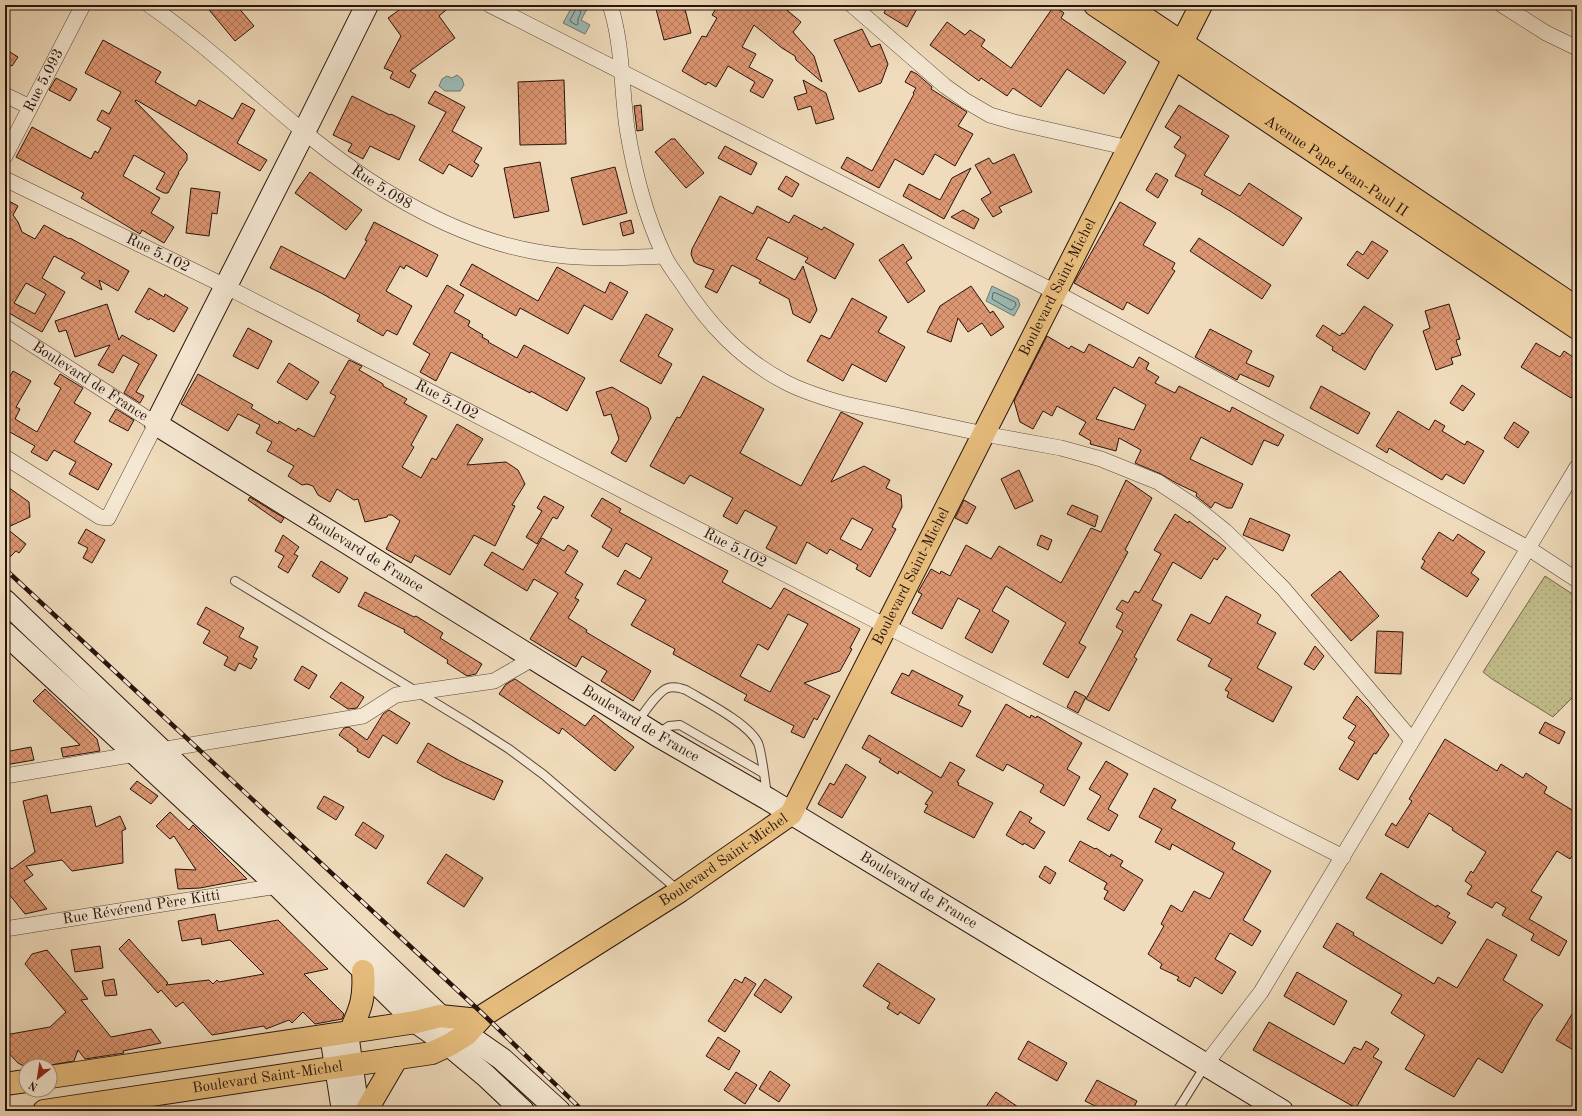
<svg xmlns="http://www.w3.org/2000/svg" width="1582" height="1116" viewBox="0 0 1582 1116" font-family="'Old Standard TT',serif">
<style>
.garden{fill:url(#garden-dots);stroke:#75684b}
.water{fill:#9bbab5;stroke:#6d7771}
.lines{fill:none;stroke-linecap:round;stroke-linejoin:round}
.shore{stroke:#626660;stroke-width:1}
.building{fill:url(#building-cross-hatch);stroke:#28130b;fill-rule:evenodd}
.lane-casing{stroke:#5a4537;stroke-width:10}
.street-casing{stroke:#5a4537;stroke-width:16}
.secondary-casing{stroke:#28130b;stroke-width:24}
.primary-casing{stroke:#28130b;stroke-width:24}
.lane{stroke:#f5e8d3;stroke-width:8}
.street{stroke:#f5e8d3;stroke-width:15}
.secondary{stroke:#f5e8d3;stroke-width:22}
.primary{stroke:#e8be7e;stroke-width:22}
.rail-casing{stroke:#28130b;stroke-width:4.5}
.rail{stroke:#f5e8d3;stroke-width:3;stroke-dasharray:9;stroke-linecap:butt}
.labels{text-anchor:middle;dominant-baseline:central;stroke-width:3.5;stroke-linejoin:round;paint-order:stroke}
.street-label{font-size:15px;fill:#28130b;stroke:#f5e8d3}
</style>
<defs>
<pattern id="garden-dots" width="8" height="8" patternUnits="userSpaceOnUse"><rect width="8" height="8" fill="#c2be8b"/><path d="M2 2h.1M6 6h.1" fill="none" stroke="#a7a277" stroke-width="1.8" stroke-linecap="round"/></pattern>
<pattern id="building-cross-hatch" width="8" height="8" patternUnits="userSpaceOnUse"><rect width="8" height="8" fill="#dd9672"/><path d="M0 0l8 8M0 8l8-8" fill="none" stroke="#b3795c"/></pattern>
</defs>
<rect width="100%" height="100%" fill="#f0dcbc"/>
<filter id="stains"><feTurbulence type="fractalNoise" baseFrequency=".005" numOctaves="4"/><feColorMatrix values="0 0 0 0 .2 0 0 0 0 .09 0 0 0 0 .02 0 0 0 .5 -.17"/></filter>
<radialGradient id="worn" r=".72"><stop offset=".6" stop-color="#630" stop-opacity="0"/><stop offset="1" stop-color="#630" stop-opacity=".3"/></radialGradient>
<polygon class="garden" points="1545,576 1577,597 1577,693 1553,717 1492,679 1483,672"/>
<g class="water">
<polygon points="573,5 579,5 587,9 581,20 590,25 585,34 563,23"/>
<polygon points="457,75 462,79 464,85 460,91 445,91 439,86 442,79 447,76 452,78"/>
<polygon points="992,286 1018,299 1020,305 1014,316 986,301"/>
</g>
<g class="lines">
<g class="shore">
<polygon points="577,8 581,12 578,19 578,24 576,25 570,21"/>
<polygon points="996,293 1015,302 1016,305 1013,309 1011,310 992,299 993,293"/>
</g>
</g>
<g class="building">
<polygon points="205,5 236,5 254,26 235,41"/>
<polygon points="406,5 452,5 439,16 455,38 410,71 416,75 409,88 390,78 393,72 384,68 401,36 388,18"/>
<polygon points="655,5 684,5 691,33 664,40"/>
<polygon points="718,5 781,5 801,22 793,32 814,56 822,82 796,60 795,56 782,48 754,25 742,47 756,54 749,67 773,80 763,98 750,91 755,82 728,66 716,87 708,82 706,85 682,71 702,36 706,37 717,18 712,15"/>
<polygon points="888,5 919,5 907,27 884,13"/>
<polygon points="1054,6 1064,13 1061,18 1126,62 1104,94 1067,69 1041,107 1013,88 1007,96 981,78 979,81 930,45 947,22 965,35 970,30 985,40 981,46 1011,68"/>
<polygon points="862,29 871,47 880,44 888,64 881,83 859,92 834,40"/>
<polygon points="103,40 161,72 155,82 196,106 199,100 233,119 242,103 255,110 237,143 267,160 260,171 136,100 135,101 187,154 187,160 178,173 179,173 168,193 164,193 156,189 165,173 134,155 123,176 160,198 151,213 174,227 164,243 142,230 140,234 81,198 84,193 16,157 32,127 91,159 95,151 98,153 111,128 97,120 102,110 109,114 121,92 85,73"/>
<polygon points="5,49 18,57 12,66 5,62"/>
<polygon points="911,71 917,74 932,87 931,89 967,112 958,126 973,134 955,166 935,154 923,175 895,159 879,188 841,168 847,157 872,171 914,94 913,93 916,88 905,82"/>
<polygon points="56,78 77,89 70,101 49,90"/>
<polygon points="564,80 566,144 520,145 518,82"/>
<polygon points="803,80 826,93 834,119 816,124 811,106 798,110 794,97 807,93"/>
<polygon points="435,91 465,107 452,131 482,148 474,162 479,165 472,177 449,164 443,174 419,160 446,112 428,103"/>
<polygon points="352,96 390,115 391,114 415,126 399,160 370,146 363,159 348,151 352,144 333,135"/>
<polygon points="641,105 643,130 637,131 634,106"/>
<polygon points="1179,105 1229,136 1204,175 1240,196 1249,183 1302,218 1283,246 1230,211 1201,194 1203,190 1175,176 1186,155 1174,147 1181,137 1165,127"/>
<polygon points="671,139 675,139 704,173 686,188 655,152"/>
<polygon points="725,146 757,163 751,175 718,158"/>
<polygon points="1014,154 1032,192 999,207 1002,212 993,217 981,199 991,193 975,165 989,158 993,164"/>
<polygon points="540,162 549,211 514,218 504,168"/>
<polygon points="615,167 627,213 583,225 571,178"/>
<polygon points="971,168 944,219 903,196 909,184 940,200 952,178"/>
<polygon points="310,172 362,210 346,230 295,193"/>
<polygon points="1156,173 1168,180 1158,198 1146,190"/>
<polygon points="786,176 799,184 792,197 778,189"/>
<polygon points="191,188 220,192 217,214 212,213 209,236 186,233"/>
<polygon points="720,196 753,214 757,206 789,223 794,215 822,230 824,227 854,244 835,279 805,262 808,258 768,237 756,259 795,280 803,266 817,310 810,323 793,314 789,299 759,283 761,280 732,265 717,293 705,287 714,270 697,264 694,262 691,254 692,249"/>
<path d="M5,199l13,7 -5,9 5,7 4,10 13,7 9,-14 25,14 1,-1 59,33 -11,20 -19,-11 3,10 -21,-12 4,-5 -31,-17 -12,22 23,14 -23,40 -33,-19 -4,5zM26,283l20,11 -11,20 -21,-11z"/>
<polygon points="1120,202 1156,223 1143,245 1175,263 1172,269 1175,271 1148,314 1127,302 1123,310 1074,283"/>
<polygon points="963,210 979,219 974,229 951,217"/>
<polygon points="631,220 634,233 623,236 620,223"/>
<polygon points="374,222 438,255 427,277 406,265 404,269 400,266 386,291 412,306 397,335 387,330 383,336 357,321 360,315 321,293 270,268 281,246 345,279 367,241 365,240"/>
<polygon points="1199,238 1271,285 1262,299 1190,251"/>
<polygon points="1372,241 1388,251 1368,279 1347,265 1357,251 1363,255"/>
<polygon points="903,244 912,258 906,262 925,291 908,303 879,260"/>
<polygon points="472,264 538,301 557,267 605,293 610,282 628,292 612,320 584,305 568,334 520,308 516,316 460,285"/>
<polygon points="447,285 464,295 454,312 470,321 468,326 483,335 482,337 489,341 488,342 517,358 524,345 585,378 567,411 531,391 530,393 451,352 436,381 420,372 430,354 413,344"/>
<polygon points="971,286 990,313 993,311 1004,327 991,336 982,323 968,332 958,318 951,342 927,332 940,306"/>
<polygon points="149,288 164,297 165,294 188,308 174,332 150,318 149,320 135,312"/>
<polygon points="852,298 887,317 878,332 905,347 886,382 852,364 843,381 807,361 821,335 830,339"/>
<polygon points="107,304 119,340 122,335 157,355 136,392 144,396 140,403 124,393 139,364 123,355 113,373 98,365 110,345 75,357 66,330 59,332 55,321"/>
<polygon points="1449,304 1460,339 1456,340 1461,355 1451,358 1453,364 1436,370 1423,331 1430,328 1425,311"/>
<polygon points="1364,306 1393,325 1375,352 1365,370 1332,350 1333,347 1316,336 1323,325 1340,336 1342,333 1344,334"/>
<polygon points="646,314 673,329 658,356 672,364 661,384 620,361"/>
<polygon points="248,328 272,341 258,369 233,356"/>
<polygon points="1210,329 1252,351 1246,363 1274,376 1269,387 1240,374 1237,380 1195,357"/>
<path d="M1047,336l22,13 2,-3 13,7 5,-9 44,24 6,-11 10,6 -3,6 13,8 -4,6 20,10 4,-7 51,26 2,-5 52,28 -6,11 -14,-6 -12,25 -51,-28 -11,22 53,25 -11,24h-5l-12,-6 -4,6 -15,-12 1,-3 -21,-10 -15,-9 -26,-11 6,-13 -22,-12 -3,13 -26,-7 1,-3 -12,-7 7,-12 -29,-16 -5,10 -9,-5 -10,18 -13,-7 -6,-21zM1114,387l32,18 -12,25 -38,-11z"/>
<polygon points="1536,343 1560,357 1564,351 1576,359 1573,365 1577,368 1577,389 1571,398 1521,367"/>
<polygon points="349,360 362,366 359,370 383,384 383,386 407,399 404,403 427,416 411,445 414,447 402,467 421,478 432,458 436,460 457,424 483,439 467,465 506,462 518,470 525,484 512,505 515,506 495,546 474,535 450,575 415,555 411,563 386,549 400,521 392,515 388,515 387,517 365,522 358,499 354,500 337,489 330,502 318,495 313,486 307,484 302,485 288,476 294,466 267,451 272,442 256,433 260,425 238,414 228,431 181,404 198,374 253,405 251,408 278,424 279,421 296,431 298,428 314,437 336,396 330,393"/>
<polygon points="289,363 319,382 307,400 277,382"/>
<polygon points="13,371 31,381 16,407 20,409 15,419 37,432 61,388 54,384 60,374 83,388 74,403 91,413 74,442 112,464 98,490 69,474 76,462 54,450 47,461 31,452 35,446 8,431 5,437 5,386"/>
<path d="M703,376l61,33 -24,44 61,33 40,-74 22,11 -32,59 33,-16 26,14 -4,8 15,7 1,12 -10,20 4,2 -26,48 -14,-8 2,-4 -28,-16 -3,5 -20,-12 -11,22 -30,-16 11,-21 -32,-17 -8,14 -14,-8 10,-18 -43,-23 -6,9 -34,-18 27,-49 3,1zM852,518l21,11 -12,21 -21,-11z"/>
<polygon points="1462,385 1475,394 1463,411 1450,403"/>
<polygon points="1321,386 1370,413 1358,434 1310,408"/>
<polygon points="612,387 648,408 651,418 626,462 611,453 619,439 611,414 604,416 596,392"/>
<polygon points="116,409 134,420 128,431 109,421"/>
<polygon points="1398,411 1429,430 1435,420 1445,426 1442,431 1465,445 1467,441 1484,451 1464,484 1446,474 1442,480 1389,448 1387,453 1376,446"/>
<polygon points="1514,422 1529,432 1518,448 1504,438"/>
<polygon points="1019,470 1033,501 1015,509 1001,479"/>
<polygon points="1126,480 1152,498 1125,550 1128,552 1079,643 1086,647 1068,678 1043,664 1066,623 1006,586 992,611 1009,621 992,653 965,638 980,610 958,598 942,629 912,613 922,594 918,592 931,569 940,574 941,571 950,576 966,545 991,559 999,546 1061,583 1091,528 1101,532"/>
<polygon points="5,485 29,502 30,517 6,528 26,544 19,553 16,551 5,562"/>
<polygon points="544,496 564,507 557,519 553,517 537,544 526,537 542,511 537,508"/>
<polygon points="250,497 284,518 281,523 248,500"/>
<path d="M602,498l19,11 -2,3 109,59 -6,11 49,27 13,-21 76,41 -10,19 2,1 -12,22 -36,12 26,13 -13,24 -3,-2 -10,20 -13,-6 3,-6 -50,-26 3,-5 -74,-41 2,-5 -44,-24 15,-25 -29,-16 8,-14 15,9 12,-21 -26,-15 -8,14 -16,-10 10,-18 -21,-13zM788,614l20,10 -38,68 -30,-16 18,-32 10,6z"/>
<polygon points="964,500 976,507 967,524 955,518"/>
<polygon points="1072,505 1098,516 1095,527 1067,514"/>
<polygon points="1175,514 1188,523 1189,521 1226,548 1217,560 1214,558 1201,579 1173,562 1152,600 1162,605 1134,657 1137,659 1109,711 1086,699 1123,631 1116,627 1123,613 1116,609 1122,600 1128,603 1135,591 1139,593 1161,554 1154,550"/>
<polygon points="1250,518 1290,535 1283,551 1243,535"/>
<polygon points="86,529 105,540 92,563 83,558 88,548 78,543"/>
<polygon points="1439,532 1453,541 1458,534 1485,552 1471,573 1479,579 1467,597 1421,568 1425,561 1422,559"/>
<polygon points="283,535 299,547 294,554 298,556 288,573 278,567 284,556 275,551"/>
<polygon points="1041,535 1052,540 1048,550 1037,545"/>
<polygon points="542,538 564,551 568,545 578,551 565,573 583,584 575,598 579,600 568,618 587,630 586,632 651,671 633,701 601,681 607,671 582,656 576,667 530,639 558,593 534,579 527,591 484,565 492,552 523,570"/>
<polygon points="321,561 348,578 339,593 312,576"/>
<polygon points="1340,571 1379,616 1351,641 1311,595"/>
<polygon points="365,592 414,617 416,616 443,633 440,638 482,664 476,674 467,676 447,663 448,660 404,632 405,630 358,606"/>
<polygon points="1226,596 1261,615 1257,623 1276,633 1257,668 1292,687 1273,722 1227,697 1229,692 1225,690 1232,679 1208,666 1212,659 1177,640 1191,614 1210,624"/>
<polygon points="206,607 244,628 239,637 258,647 253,657 257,659 251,669 239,663 235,671 224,665 228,657 203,643 210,631 197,624"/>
<polygon points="1377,631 1403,632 1401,674 1375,673"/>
<polygon points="1315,646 1324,656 1314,670 1304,664"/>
<polygon points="302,666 317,675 309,689 294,680"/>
<polygon points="912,670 963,696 958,705 971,711 962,727 891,693 902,673 909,676"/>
<polygon points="515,679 585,726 594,715 634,747 615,771 562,728 559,734 499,694 506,684"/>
<polygon points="341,682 364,697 357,708 348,709 330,697"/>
<polygon points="45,689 97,739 100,751 63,757 61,748 80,745 33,701"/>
<polygon points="1075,691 1086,697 1078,713 1067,707"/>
<polygon points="1357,696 1368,707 1389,735 1376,754 1374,753 1358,780 1339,769 1355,742 1348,738 1356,726 1343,718"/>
<polygon points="1006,704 1030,718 1031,715 1036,718 1037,716 1082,743 1067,769 1080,777 1064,806 1040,792 1044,785 1007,764 1003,771 976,756"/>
<polygon points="389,710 410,723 397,744 383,735 369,758 357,751 358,749 339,735 344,728 349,727 367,740 383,714"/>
<polygon points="1545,722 1565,732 1559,744 1539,733"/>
<polygon points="869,735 941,778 950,762 965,770 957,782 959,783 958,785 993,803 974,838 924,812 928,805 925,804 933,792 899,771 898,774 879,762 881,759 862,748"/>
<polygon points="1445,739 1497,771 1501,764 1523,778 1526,773 1547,787 1544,793 1577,813 1577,848 1570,859 1557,851 1531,891 1542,897 1529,919 1567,941 1559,956 1531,940 1534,934 1502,915 1506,908 1496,902 1492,908 1467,894 1472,886 1465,881 1471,871 1473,873 1486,852 1452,830 1453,828 1429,813 1408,848 1385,835 1392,823 1396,826 1412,801 1409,799"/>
<polygon points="428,743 460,761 503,781 494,800 443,777 417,762"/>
<polygon points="31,747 34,760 5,765 5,752"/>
<polygon points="1106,761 1128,774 1108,809 1118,815 1109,831 1087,819 1101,796 1089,789"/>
<polygon points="846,764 866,777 842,818 818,804 830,783 834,785"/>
<polygon points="137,781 158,796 151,804 130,789"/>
<polygon points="1154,788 1176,800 1171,808 1235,843 1232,849 1271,871 1243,920 1261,931 1252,946 1230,933 1215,959 1236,972 1222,994 1195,977 1190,987 1177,980 1179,977 1160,968 1162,964 1148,954 1164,926 1161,924 1171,905 1182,912 1194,891 1210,899 1224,873 1172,844 1170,850 1155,842 1162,829 1139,817"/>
<polygon points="47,795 51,813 91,806 96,827 120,816 126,829 122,831 123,863 72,871 62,860 26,866 33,875 24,881 47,909 25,914 5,889 5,862 12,869 35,852 23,801"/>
<polygon points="324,796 344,807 336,820 317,808"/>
<polygon points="1020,811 1032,818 1029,822 1045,832 1034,849 1024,843 1023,845 1006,835"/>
<polygon points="170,812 189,830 193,825 247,879 200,888 178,889 175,869 196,870 174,836 170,839 156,826"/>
<polygon points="363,822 384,836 376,849 355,835"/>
<polygon points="1080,841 1095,849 1096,848 1110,857 1111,854 1123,861 1120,866 1143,880 1124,911 1104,899 1108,891 1104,889 1107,883 1069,861"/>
<polygon points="446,854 483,878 464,907 427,883"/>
<polygon points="1045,866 1056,873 1050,884 1039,877"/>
<polygon points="1381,873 1436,907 1437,905 1450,913 1447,917 1456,922 1442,944 1366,898"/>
<polygon points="215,914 218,931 278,920 328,969 304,974 344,1014 342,1019 315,1024 303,1012 292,1023 289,1020 266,1029 264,1026 212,1035 183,1002 176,1007 161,990 158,993 119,949 129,939 168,983 166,985 209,980 213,984 217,980 219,982 264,974 230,940 202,945 201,938 182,941 178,921"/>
<polygon points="1337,923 1354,933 1353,935 1434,984 1438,977 1457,988 1487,939 1517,955 1503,980 1543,1005 1533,1018 1502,1073 1478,1058 1454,1097 1405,1069 1425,1035 1391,1013 1402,995 1323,947"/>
<polygon points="100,946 103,968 75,972 71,950"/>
<polygon points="47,950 88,999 81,1000 111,1037 151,1029 161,1043 123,1051 124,1053 85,1059 78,1050 74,1061 45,1066 24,1066 18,1063 5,1049 5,1035 50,1027 66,1012 25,964 32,954"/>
<polygon points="878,963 935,999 919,1024 900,1012 898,1015 887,1008 890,1003 863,986"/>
<polygon points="1297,972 1347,1001 1334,1025 1284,996"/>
<polygon points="745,977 756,984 725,1032 708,1021 735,979 742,983"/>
<polygon points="114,979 117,995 105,996 102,981"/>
<polygon points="765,979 792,997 781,1013 754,995"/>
<polygon points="1577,1006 1577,1052 1556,1040"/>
<polygon points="1269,1022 1344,1064 1354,1047 1361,1050 1366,1041 1379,1049 1373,1057 1382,1062 1356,1108 1253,1050"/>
<polygon points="718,1037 740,1051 729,1070 706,1056"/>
<polygon points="1028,1041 1067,1063 1057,1081 1018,1059"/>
<polygon points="770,1071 790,1085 779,1102 759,1089"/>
<polygon points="736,1072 757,1085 745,1104 724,1090"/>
<polygon points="1097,1080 1137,1101 1132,1111 1105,1111 1085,1101"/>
<polygon points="996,1092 1024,1111 983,1111"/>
</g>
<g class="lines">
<g class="lane-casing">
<g id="lane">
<polyline points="235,581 470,724 509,749 544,775 679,891"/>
<path d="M638,721c6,-8 20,-30 30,-33 6,-2 12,0 18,2 20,12 62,33 72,53 4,10 7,39 9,52"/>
<polyline points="658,734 669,726 680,725 763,773"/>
<polyline points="1177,1111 1205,1066"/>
</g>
</g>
<g class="street-casing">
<g id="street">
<path id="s1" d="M149,5c55,38 103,84 154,126 68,56 147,106 234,121 43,8 85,6 127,4"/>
<polyline points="490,5 1055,292 1528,548 1577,580"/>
<path d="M610,5c13,39 11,82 17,123 7,43 18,87 37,127 4,10 12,19 18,28 27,42 58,75 103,99 19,10 39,16 60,22l139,30 77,14 40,11 57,23 36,24 31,25 30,29 28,28 129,152"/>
<polyline points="852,5 945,86 966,101 990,115 1014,122 1129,148"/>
<polyline points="1502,5 1546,33 1577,48"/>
<polyline points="5,95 30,107"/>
<path id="s2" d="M5,156l78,-151"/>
<path id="s3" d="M5,179l220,107 661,340 457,231"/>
<path id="s4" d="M5,327l151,97 -48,94 -8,-1 -95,-60"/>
<polyline points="5,776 363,716 396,695 494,681 534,658"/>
<path id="s5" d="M5,929l273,-43"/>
<polyline points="1206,1064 1261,992 1577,467"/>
</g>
</g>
<g class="secondary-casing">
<g id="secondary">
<path id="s6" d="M367,5l-63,127 -148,292 501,311 111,64 514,312"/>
<polyline points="5,601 440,1016 502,1059 559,1111"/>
<polyline points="5,633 278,886 416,1022 449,1045 486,1076 523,1111"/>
<polyline points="347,1033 358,1111"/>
<polyline points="331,1035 343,1111"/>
</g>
</g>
<g class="primary-casing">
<g id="primary">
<path id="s7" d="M1095,5l482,323"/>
<polyline points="1126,5 1577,308"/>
<path d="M350,1032c11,-24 15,-35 13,-61"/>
<polyline points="50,1077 416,1022 440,1016 479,1020"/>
<polyline points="5,1084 26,1081"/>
<path id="s8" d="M44,1111l388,-58 17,-8 18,-11 17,-19 196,-124 111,-77 410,-809"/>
<polyline points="366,1111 397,1058"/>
</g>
</g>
<use href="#lane" class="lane"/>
<use href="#street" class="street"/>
<use href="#secondary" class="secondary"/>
<use href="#primary" class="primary"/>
<g class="rail-casing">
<polyline id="rail" points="5,569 484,1015 583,1111"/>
</g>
<use href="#rail" class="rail"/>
</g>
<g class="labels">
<g class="street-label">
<text stroke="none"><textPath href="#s2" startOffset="85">Rue 5.093</textPath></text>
<text stroke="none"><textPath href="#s7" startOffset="290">Avenue Pape Jean-Paul II</textPath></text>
<text stroke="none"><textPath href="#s1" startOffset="296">Rue 5.098</textPath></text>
<text stroke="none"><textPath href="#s3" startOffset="170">Rue 5.102</textPath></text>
<text stroke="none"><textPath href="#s8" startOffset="1415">Boulevard Saint-Michel</textPath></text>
<text stroke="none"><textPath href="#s4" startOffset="101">Boulevard de France</textPath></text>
<text stroke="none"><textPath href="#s3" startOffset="494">Rue 5.102</textPath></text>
<text stroke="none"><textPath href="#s3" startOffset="818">Rue 5.102</textPath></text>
<text stroke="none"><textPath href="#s6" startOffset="715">Boulevard de France</textPath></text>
<text stroke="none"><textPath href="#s8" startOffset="1091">Boulevard Saint-Michel</textPath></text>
<text stroke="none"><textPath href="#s6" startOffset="1039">Boulevard de France</textPath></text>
<text stroke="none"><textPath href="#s8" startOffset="743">Boulevard Saint-Michel</textPath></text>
<text stroke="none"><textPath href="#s6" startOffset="1363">Boulevard de France</textPath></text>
<text stroke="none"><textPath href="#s5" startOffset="138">Rue Révérend Père Kitti</textPath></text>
<text stroke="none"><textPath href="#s8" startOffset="226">Boulevard Saint-Michel</textPath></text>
</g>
</g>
<rect width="1582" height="1116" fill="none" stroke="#f0dcbc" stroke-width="20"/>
<rect x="6" y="6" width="1570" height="1104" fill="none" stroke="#28130b" stroke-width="2"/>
<rect x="10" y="10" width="1562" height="1096" fill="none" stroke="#28130b"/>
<g transform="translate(38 1078) rotate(210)"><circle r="19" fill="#f5e8d3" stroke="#a39383"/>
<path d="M0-3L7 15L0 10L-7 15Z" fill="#8f2418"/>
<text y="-6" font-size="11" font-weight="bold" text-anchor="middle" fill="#28130b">N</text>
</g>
<rect width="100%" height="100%" filter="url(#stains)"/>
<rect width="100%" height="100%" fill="url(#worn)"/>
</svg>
